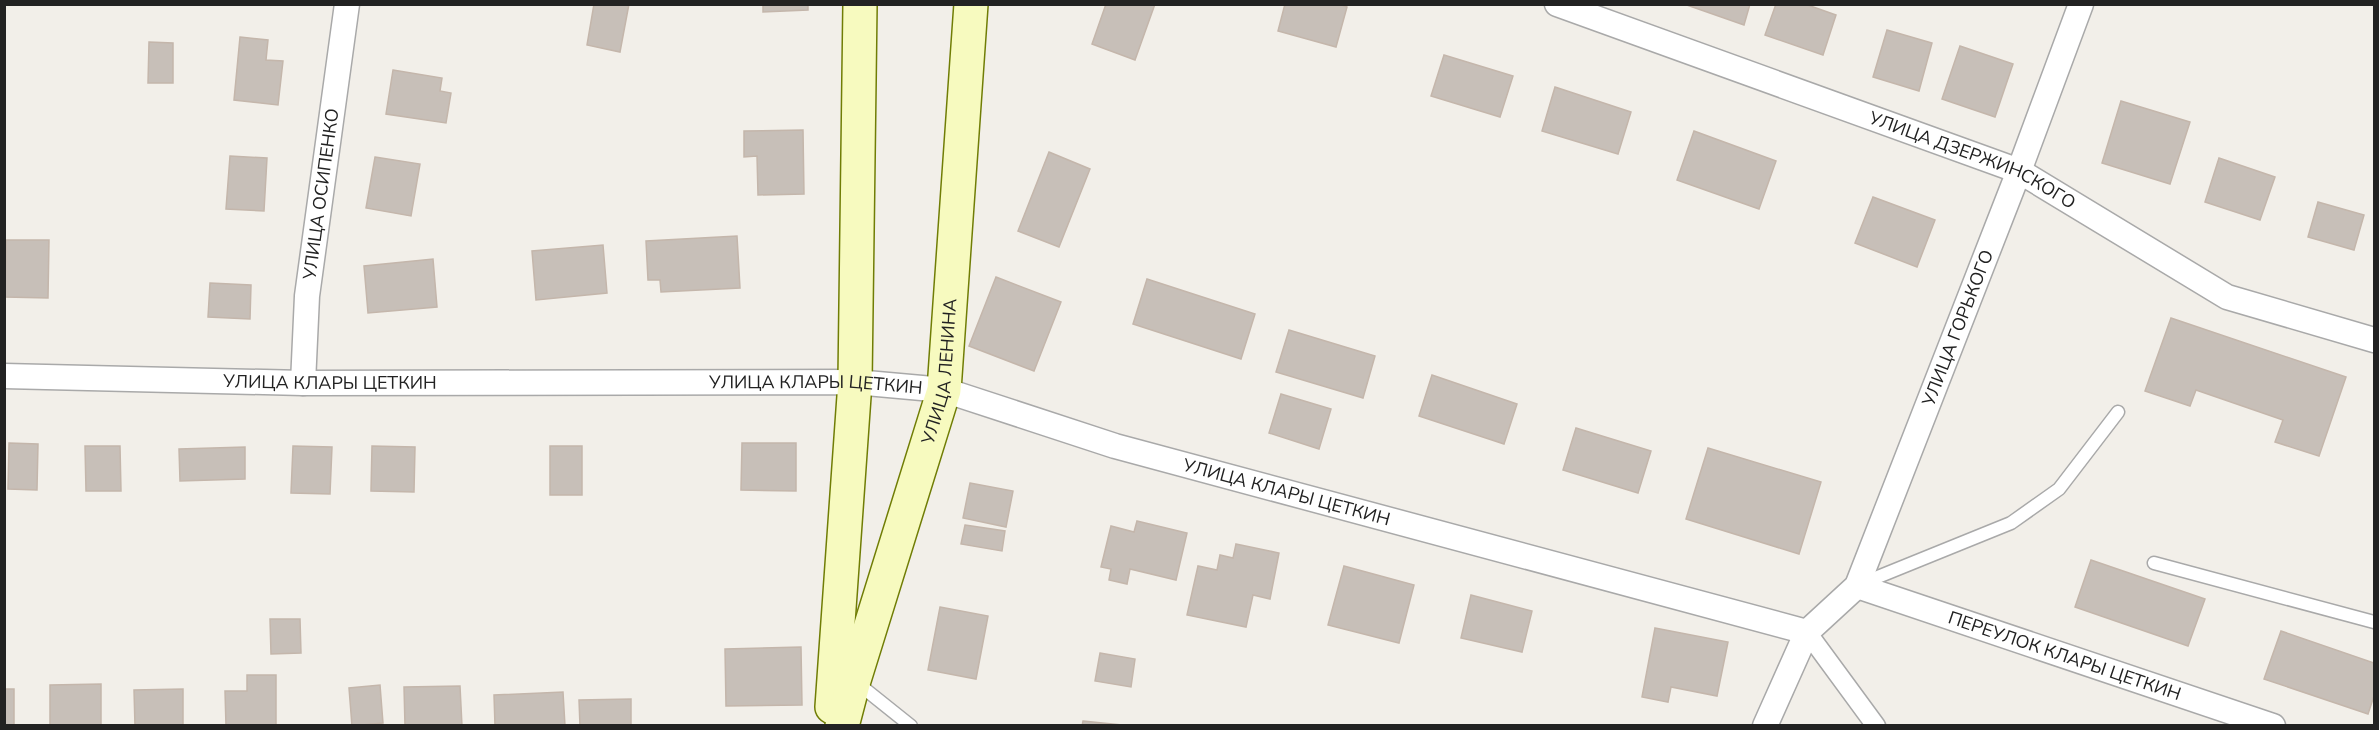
<svg xmlns="http://www.w3.org/2000/svg" width="2379" height="730" viewBox="0 0 2379 730" font-family="'Nunito Sans',sans-serif">
<style>
.building{fill:#c7bfb8;stroke:#c4b6ab;stroke-width:1.5}
.lines{fill:none;stroke-linecap:round;stroke-linejoin:round}
.service-casing{stroke:#a9a9a9;stroke-width:15}
.pedestrian-casing{stroke:#a9a9a9;stroke-width:21}
.minor-casing{stroke:#a9a9a9;stroke-width:27}
.secondary-casing{stroke:#707d05;stroke-width:36}
.service{stroke:#fff;stroke-width:12}
.pedestrian{stroke:#fff;stroke-width:18}
.minor{stroke:#fff;stroke-width:24}
.secondary{stroke:#f7fabf;stroke-width:33}
.labels{text-anchor:middle;dominant-baseline:central;stroke-width:4.5;stroke-linejoin:round;paint-order:stroke}
.street-label{font-size:18px;fill:#222;stroke:#fff}
</style>
<rect width="100%" height="100%" fill="#f2efe9"/>
<g class="building">
<polygon points="594,4 629,4 620,52 587,45"/>
<polygon points="763,4 808,4 808,10 763,12"/>
<polygon points="1106,4 1155,4 1135,60 1092,44"/>
<polygon points="1285,4 1339,4 1347,7 1336,47 1278,31"/>
<polygon points="1684,4 1750,4 1744,25"/>
<polygon points="1776,4 1805,4 1836,15 1823,55 1765,35"/>
<polygon points="1887,30 1932,43 1919,91 1873,77"/>
<polygon points="240,37 268,40 266,60 283,61 278,105 234,100"/>
<polygon points="149,42 173,43 173,83 148,83"/>
<polygon points="1960,46 2013,64 1995,117 1942,99"/>
<polygon points="1444,55 1513,76 1500,117 1431,96"/>
<polygon points="393,70 442,78 440,91 451,93 446,123 386,114"/>
<polygon points="1555,87 1631,112 1618,154 1542,131"/>
<polygon points="2121,101 2190,122 2170,184 2102,163"/>
<polygon points="803,130 804,194 758,195 757,156 744,157 744,131"/>
<polygon points="1694,131 1776,161 1759,209 1677,180"/>
<polygon points="1049,152 1090,169 1059,247 1018,231"/>
<polygon points="230,156 267,158 264,211 226,209"/>
<polygon points="375,157 420,164 411,216 366,208"/>
<polygon points="2219,158 2275,177 2260,220 2205,202"/>
<polygon points="1873,197 1935,220 1917,267 1855,243"/>
<polygon points="2318,202 2364,215 2354,250 2308,237"/>
<polygon points="737,236 740,288 661,292 660,280 648,280 646,241"/>
<polygon points="6,240 49,240 48,298 5,297"/>
<polygon points="603,245 607,293 536,300 532,251"/>
<polygon points="433,259 437,307 368,313 364,266"/>
<polygon points="996,277 1061,302 1034,371 969,346"/>
<polygon points="1147,279 1255,314 1241,359 1133,324"/>
<polygon points="210,283 251,285 250,319 208,317"/>
<polygon points="2171,318 2346,377 2319,456 2275,442 2283,420 2196,390 2190,406 2145,391"/>
<polygon points="1289,330 1375,356 1363,398 1276,372"/>
<polygon points="1432,375 1517,404 1504,444 1419,416"/>
<polygon points="1281,394 1331,409 1319,449 1269,433"/>
<polygon points="1576,428 1651,451 1638,493 1563,470"/>
<polygon points="9,443 38,444 37,490 8,489"/>
<polygon points="742,443 796,443 796,491 741,490"/>
<polygon points="85,446 120,446 121,491 86,491"/>
<polygon points="293,446 332,447 330,494 291,493"/>
<polygon points="372,446 415,447 414,492 371,491"/>
<rect x="550" y="446" width="32" height="49"/>
<polygon points="245,447 245,479 180,481 179,449"/>
<polygon points="1708,448 1821,482 1799,554 1686,519"/>
<polygon points="970,483 1013,491 1006,527 963,518"/>
<polygon points="1137,521 1187,533 1176,580 1130,569 1127,584 1109,580 1111,569 1101,567 1111,526 1134,532"/>
<polygon points="965,525 1005,531 1002,551 961,544"/>
<polygon points="1236,544 1279,553 1270,599 1253,595 1246,627 1187,615 1198,566 1217,570 1220,555 1233,558"/>
<polygon points="2091,560 2205,599 2188,646 2075,607"/>
<polygon points="1344,566 1414,585 1399,643 1328,625"/>
<polygon points="1471,595 1532,611 1522,652 1461,638"/>
<polygon points="940,607 988,616 976,679 928,670"/>
<polygon points="270,619 300,619 301,653 271,654"/>
<polygon points="1655,628 1728,642 1717,696 1671,687 1668,702 1642,697"/>
<polygon points="2281,631 2374,663 2374,696 2368,714 2264,679"/>
<polygon points="801,647 802,705 726,706 725,649"/>
<polygon points="1100,653 1135,659 1131,687 1095,681"/>
<polygon points="247,675 276,675 276,726 226,726 225,691 247,691"/>
<polygon points="101,684 101,726 50,726 50,685"/>
<polygon points="380,685 383,723 352,726 349,688"/>
<polygon points="460,686 462,726 405,726 404,687"/>
<rect x="4" y="689" width="10" height="37"/>
<polygon points="183,689 183,726 135,726 134,690"/>
<polygon points="563,692 565,726 495,726 494,695"/>
<polygon points="631,699 631,726 580,726 579,700"/>
<polygon points="1083,721 1132,726 1082,726"/>
</g>
<g class="lines">
<g class="service-casing">
<g id="service">
<polyline points="2154,563 2374,622"/>
<polyline points="1858,585 2011,523 2059,489 2118,412"/>
<polyline points="856,682 911,726"/>
</g>
</g>
<g class="pedestrian-casing">
<polyline id="pedestrian" points="1807,632 1876,726"/>
</g>
<g class="minor-casing">
<g id="minor">
<path id="s1" d="M1557,4l462,167 208,126 147,43"/>
<path id="s2" d="M4,376l299,7 552,-1 89,8 171,56 692,186"/>
<path id="s3" d="M303,383l4,-87 40,-292"/>
<path id="s4" d="M1857,586l416,140"/>
<path id="s5" d="M1765,726l42,-94 50,-46 162,-415 62,-167"/>
</g>
</g>
<g class="secondary-casing">
<g id="secondary">
<polyline points="832,707 855,382 860,4"/>
<path id="s6" d="M842,726l12,-46 90,-290 27,-386"/>
</g>
</g>
<use href="#service" class="service"/>
<use href="#pedestrian" class="pedestrian"/>
<use href="#minor" class="minor"/>
<use href="#secondary" class="secondary"/>
</g>
<g class="labels">
<g class="street-label">
<text stroke="none"><textPath href="#s1" startOffset="444">УЛИЦА ДЗЕРЖИНСКОГО</textPath></text>
<text stroke="none"><textPath href="#s3" startOffset="190">УЛИЦА ОСИПЕНКО</textPath></text>
<text stroke="none"><textPath href="#s5" startOffset="448">УЛИЦА ГОРЬКОГО</textPath></text>
<text stroke="none"><textPath href="#s6" startOffset="369">УЛИЦА ЛЕНИНА</textPath></text>
<text stroke="none"><textPath href="#s2" startOffset="326">УЛИЦА КЛАРЫ ЦЕТКИН</textPath></text>
<text stroke="none"><textPath href="#s2" startOffset="812">УЛИЦА КЛАРЫ ЦЕТКИН</textPath></text>
<text stroke="none"><textPath href="#s2" startOffset="1298">УЛИЦА КЛАРЫ ЦЕТКИН</textPath></text>
<text stroke="none"><textPath href="#s4" startOffset="219">ПЕРЕУЛОК КЛАРЫ ЦЕТКИН</textPath></text>
</g>
</g>
<rect width="2379" height="730" fill="none" stroke="#222222" stroke-width="12"/>
</svg>
